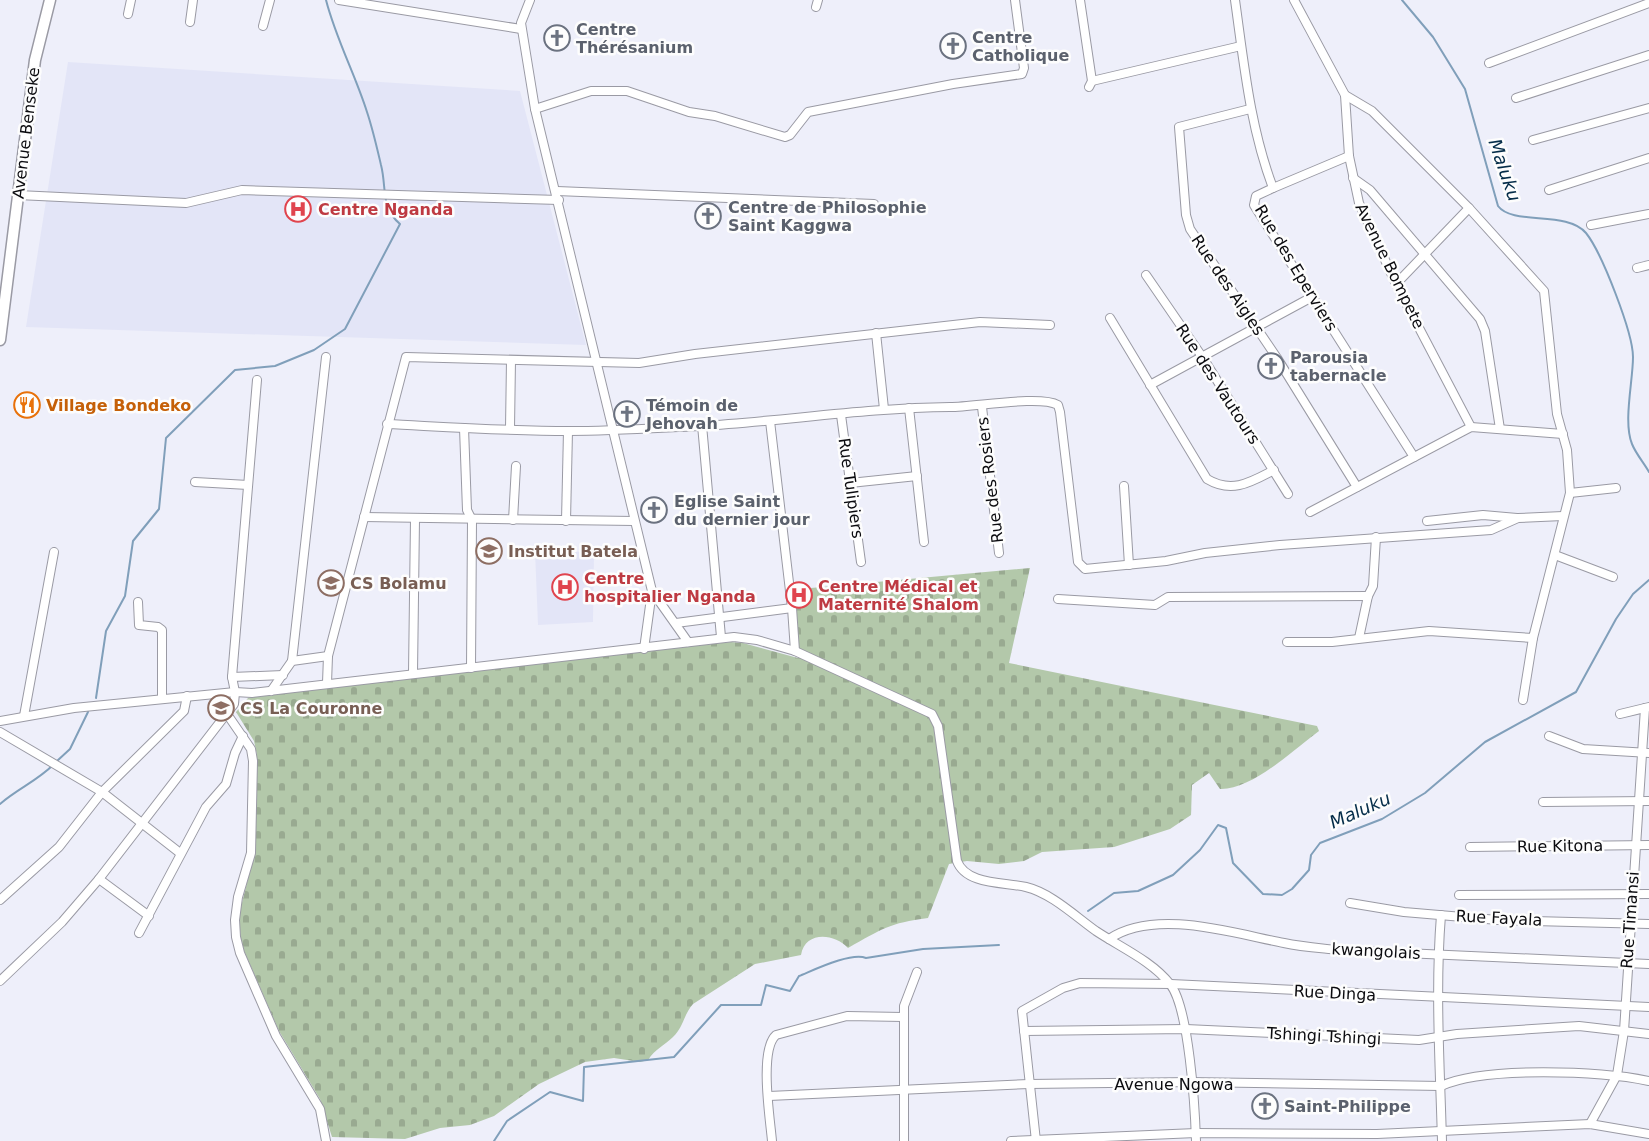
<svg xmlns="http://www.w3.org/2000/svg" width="1649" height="1141" viewBox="0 0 1649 1141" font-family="'DejaVu Sans',sans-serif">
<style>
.built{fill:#e3e5f7}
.cemetery{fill:url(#cemetery-stones)}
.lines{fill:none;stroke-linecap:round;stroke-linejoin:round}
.stream{stroke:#809fba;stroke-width:2}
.minor-casing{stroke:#9a9aa4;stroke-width:10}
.tertiary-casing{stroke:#9a9aa4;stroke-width:13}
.minor{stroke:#fff;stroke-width:8}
.tertiary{stroke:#fff;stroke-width:10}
.labels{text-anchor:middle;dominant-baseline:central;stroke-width:5;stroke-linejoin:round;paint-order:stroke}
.worship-label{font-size:16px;font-weight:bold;fill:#5b616d;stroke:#fdfdfd;text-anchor:start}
.street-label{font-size:16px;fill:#0b0b0f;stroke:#fdfdfd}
.health-label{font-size:16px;font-weight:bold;fill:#be3a42;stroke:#fdfdfd;text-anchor:start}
.food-label{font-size:16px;font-weight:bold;fill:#c56008;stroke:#fdfdfd;text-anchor:start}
.education-label{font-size:16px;font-weight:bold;fill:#785e54;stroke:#fdfdfd;text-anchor:start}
.water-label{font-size:18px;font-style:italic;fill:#052d49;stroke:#fdfdfd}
</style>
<defs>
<pattern id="cemetery-stones" width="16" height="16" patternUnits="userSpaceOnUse" patternTransform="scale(1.5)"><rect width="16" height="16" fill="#b3c8aa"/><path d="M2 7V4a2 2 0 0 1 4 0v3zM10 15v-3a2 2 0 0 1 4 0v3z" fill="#99aa91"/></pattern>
</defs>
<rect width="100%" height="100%" fill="#eeeffa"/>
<g class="built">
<polygon points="68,62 520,91 586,345 26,327"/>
<polygon points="535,551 594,552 593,622 538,625"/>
</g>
<path class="cemetery" d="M1030,568l-21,95 308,63 2,5c-26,19 -67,59 -99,58l-11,-16 -17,12 -1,30 -21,14 -56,18 -72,5 -18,9 -25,3 -32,-3 -18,3 -21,54c-39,5 -46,11 -80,30 -14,-15 -43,-17 -47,7l-46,9 -62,40c-9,10 -10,24 -20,33 -9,9 -18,12 -25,23l-8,2 -26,-4 -29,4 -46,22 -45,32 -24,9 -30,3 -35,11 -73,-2 -12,-38 -41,-68 -38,-87 -2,-29 15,-61 3,-99 -3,-14 -18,-29 12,-14 118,-17 365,-39 12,1 55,15 -3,-56h6l-1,-13z"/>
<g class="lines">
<g class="stream">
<path d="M1402,0l31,37 32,52 33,117c15,20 69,4 88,27 16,20 47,100 47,124 0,24 -10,65 -1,87 4,10 12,19 17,28"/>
<path d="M96,698l10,-67 19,-35 8,-55 26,-32 7,-71 69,-68 40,-4 39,-16 31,-21 55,-105c-20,-17 -13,-36 -19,-59 -4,-17 -8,-35 -14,-53 -12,-38 -31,-73 -41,-112"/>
<polyline points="57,761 70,749 88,712"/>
<path d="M0,804c17,-15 37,-23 53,-39"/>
<polyline points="1088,911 1114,893 1138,891 1173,875 1200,850 1218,825 1226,828 1233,863 1263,894 1282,895 1292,889 1309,870 1311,855 1320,843 1382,819 1425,793 1485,742 1576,692 1616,619 1633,594 1649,580"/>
<path d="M494,1141l13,-20 43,-29 33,9 1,-34 90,-10 47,-52h40l5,-20 24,6 9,-15c15,-6 52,-24 67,-18l57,-9 76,-4"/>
</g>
<g class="minor-casing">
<g id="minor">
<polyline points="339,0 521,29"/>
<polyline points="530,0 521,23 535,109 652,591 644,649"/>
<polyline points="1080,0 1092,81 1089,87"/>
<path d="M1235,0c9,64 15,127 38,188l-17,8 -2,9 160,252"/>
<polyline points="1294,0 1345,95 1349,156 1359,203 1396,284 1471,427"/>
<polyline points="816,7 818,0"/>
<polyline points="128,14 131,0"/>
<polyline points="190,22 193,0"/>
<polyline points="263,26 270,0"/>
<polyline points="1489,63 1649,3"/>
<polyline points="1092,81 1241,46"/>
<polyline points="1516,98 1649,55"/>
<polyline points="535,109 591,91 627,91 689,112 715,116 785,137 790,135 808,112 953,84 1022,74 1024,68 1015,0"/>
<polyline points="1250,109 1179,127 1186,215 1190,229 1277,358 1357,487"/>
<polyline points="1533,140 1649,108"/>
<polyline points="1353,178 1370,190 1480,319 1485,331 1500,429"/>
<polyline points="1273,188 1349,156"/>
<polyline points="1549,190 1649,158"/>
<polyline points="557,191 874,204"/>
<polyline points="18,195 186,203 242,190 559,200"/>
<polyline points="1591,225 1649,214"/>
<polyline points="1637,268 1649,265"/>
<polyline points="1146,275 1203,358 1288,494"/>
<polyline points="1396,284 1469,208"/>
<path d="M1110,318l97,161c25,15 44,3 67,-9"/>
<polyline points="876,333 884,409"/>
<polyline points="1150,385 1312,297"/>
<polyline points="982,407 999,553"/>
<polyline points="909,408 924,542"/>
<polyline points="841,415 861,562"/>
<polyline points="770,421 792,608 795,651"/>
<path d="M387,424c61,3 122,7 182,7 44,0 88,-3 132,-5 83,-5 166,-18 249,-19 25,0 90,-12 108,-2l2,7 18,150 7,7 81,-8 39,-8 75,-8 211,-15 27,-12 45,-2"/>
<polyline points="702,425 721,637"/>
<polyline points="464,428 467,510 472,520 471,668"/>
<polyline points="510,428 511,360"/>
<polyline points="195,482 248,485"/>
<polyline points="850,483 917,476"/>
<polyline points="1124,486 1129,565"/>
<polyline points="1570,493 1616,488"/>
<polyline points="1310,512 1471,427 1563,434"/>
<polyline points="364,517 634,521"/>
<polyline points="513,520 516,466"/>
<polyline points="566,521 568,431"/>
<polyline points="1427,521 1483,515 1517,518"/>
<polyline points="1555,555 1613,577"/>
<polyline points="652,591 688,642"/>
<polyline points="1058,599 1155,605 1168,597 1368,596"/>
<polyline points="138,602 139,625 158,627 162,630 162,699"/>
<polyline points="676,623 792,608"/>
<polyline points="1359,638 1368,596 1373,586 1376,537"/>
<polyline points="1287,642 1332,642 1429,631 1533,638 1570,493 1567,450 1557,414 1544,291 1469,208 1372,111 1345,95"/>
<polyline points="292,661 326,357"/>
<polyline points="413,673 415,519"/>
<polyline points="232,677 283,675"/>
<polyline points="327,683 328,656 406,357 639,363 695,354 980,322 1050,325"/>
<polyline points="271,691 292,661 328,656"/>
<polyline points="1523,700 1533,638"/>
<polyline points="227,714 251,749 253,761 251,853 238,897 235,920 236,937 240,953 276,1036 320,1109 326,1141"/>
<polyline points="1620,714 1649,707"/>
<polyline points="24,716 54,552"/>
<path d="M0,721l74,-13 161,-16 17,1 482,-56 23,3 38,11 137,63 6,12 19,135c9,24 47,21 69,26 25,6 49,29 70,44 24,16 56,30 74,53 19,23 25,124 26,157"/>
<polyline points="0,732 102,792 180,853"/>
<polyline points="1549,736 1583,749 1649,753"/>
<polyline points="1543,802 1649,801"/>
<polyline points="1470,847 1649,845"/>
<polyline points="99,879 149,916"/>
<polyline points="1459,895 1649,894"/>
<polyline points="0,900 59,847 102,792 184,711 187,696"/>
<polyline points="1350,903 1404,912 1498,920 1649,924"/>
<path d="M1441,915c-6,75 -1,151 1,226"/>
<polyline points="139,933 206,807 226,784 235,753 243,736"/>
<path d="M1109,939c46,-31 123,-6 175,4 18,4 36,5 54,7l311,14"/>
<polyline points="0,981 62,922 99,879 234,704 235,692 232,677 257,380"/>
<polyline points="1024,1031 1186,1029 1419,1040 1457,1034 1579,1026 1649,1034"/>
<path d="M769,1096l260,-12 161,-2 251,4c44,-20 160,-15 208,-5"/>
<polyline points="1590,1124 1617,1075 1624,1031 1645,708"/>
<path d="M772,1141c-2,-23 -13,-91 4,-106l71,-19 56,1"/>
<polyline points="904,1141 904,1006 917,972"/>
<polyline points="1011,1141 1196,1133 1377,1134 1590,1124 1649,1134"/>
<polyline points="1036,1141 1022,1011 1063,988 1080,983 1171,984 1649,1007"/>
</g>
</g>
<g class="tertiary-casing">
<polyline id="tertiary" points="0,340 35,60 50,0"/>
</g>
<use href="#minor" class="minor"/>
<use href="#tertiary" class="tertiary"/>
</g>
<defs>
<g id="church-ring" transform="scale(1.35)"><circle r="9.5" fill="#fdfdfd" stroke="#6b7280" stroke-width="1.5"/><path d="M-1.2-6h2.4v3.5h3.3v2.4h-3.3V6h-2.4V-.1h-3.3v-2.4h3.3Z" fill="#6b7280"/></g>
<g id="hospital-ring" transform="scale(1.35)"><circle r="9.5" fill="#fdfdfd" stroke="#e0444e" stroke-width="1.5"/><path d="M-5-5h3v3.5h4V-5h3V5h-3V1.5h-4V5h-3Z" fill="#e0444e"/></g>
<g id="restaurant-ring" transform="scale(1.35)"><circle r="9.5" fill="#fdfdfd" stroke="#e8710a" stroke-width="1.5"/><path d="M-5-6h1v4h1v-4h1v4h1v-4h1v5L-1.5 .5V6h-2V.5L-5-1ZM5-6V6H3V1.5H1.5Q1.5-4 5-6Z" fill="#e8710a"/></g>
<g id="school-ring" transform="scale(1.35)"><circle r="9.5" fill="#fdfdfd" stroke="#8d6e63" stroke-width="1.5"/><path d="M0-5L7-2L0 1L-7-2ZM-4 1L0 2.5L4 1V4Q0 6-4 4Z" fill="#8d6e63"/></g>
</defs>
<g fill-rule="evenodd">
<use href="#church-ring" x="557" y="38"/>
<use href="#church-ring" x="953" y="46"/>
<use href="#hospital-ring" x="298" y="209"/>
<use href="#church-ring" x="708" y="216"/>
<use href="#church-ring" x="1271" y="366"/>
<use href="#restaurant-ring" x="27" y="405"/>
<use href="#church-ring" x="627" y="414"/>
<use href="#church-ring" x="654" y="510"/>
<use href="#school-ring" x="489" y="551"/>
<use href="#school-ring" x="331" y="583"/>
<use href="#hospital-ring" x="565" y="587"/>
<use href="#hospital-ring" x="799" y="595"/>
<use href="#school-ring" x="221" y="708"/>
<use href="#church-ring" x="1265" y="1106"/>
</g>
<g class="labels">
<g class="worship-label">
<text x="576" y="29">Centre<tspan x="576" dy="18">Thérésanium</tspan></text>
<text x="972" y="37">Centre<tspan x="972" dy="18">Catholique</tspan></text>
<text x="728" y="207">Centre de Philosophie<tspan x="728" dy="18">Saint Kaggwa</tspan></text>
<text x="1290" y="357">Parousia<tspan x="1290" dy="18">tabernacle</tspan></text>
<text x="646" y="405">Témoin de<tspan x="646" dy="18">Jehovah</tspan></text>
<text x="674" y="501">Eglise Saint<tspan x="674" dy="18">du dernier jour</tspan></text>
<text x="1284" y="1106">Saint-Philippe</text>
</g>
<g class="street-label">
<text transform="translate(26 133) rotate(-83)">Avenue Benseke</text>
<text transform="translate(1390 266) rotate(64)">Avenue Bompete</text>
<text transform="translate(1296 268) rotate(59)">Rue des Eperviers</text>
<text transform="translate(1228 285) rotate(56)">Rue des Aigles</text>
<text transform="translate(1218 384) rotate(57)">Rue des Vautours</text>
<text transform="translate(990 480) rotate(-97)">Rue des Rosiers</text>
<text transform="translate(851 488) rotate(82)">Rue Tulipiers</text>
<text transform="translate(1560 846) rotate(-1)">Rue Kitona</text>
<text transform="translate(1499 918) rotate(3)">Rue Fayala</text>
<text transform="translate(1630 920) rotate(-86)">Rue Timansi</text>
<text transform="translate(1376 951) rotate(3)">kwangolais</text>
<text transform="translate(1335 993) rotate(3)">Rue Dinga</text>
<text transform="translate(1324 1036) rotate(3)">Tshingi Tshingi</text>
<text x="1174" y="1084">Avenue Ngowa</text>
</g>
<g class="health-label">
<text x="318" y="209">Centre Nganda</text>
<text x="584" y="578">Centre<tspan x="584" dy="18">hospitalier Nganda</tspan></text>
<text x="818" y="586">Centre Médical et<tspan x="818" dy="18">Maternité Shalom</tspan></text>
</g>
<g class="food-label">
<text x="46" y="405">Village Bondeko</text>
</g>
<g class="education-label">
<text x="508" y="551">Institut Batela</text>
<text x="350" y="583">CS Bolamu</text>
<text x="240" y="708">CS La Couronne</text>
</g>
<g class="water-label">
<text transform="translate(1505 170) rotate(71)">Maluku</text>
<text transform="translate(1360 810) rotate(-24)">Maluku</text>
</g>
</g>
</svg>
